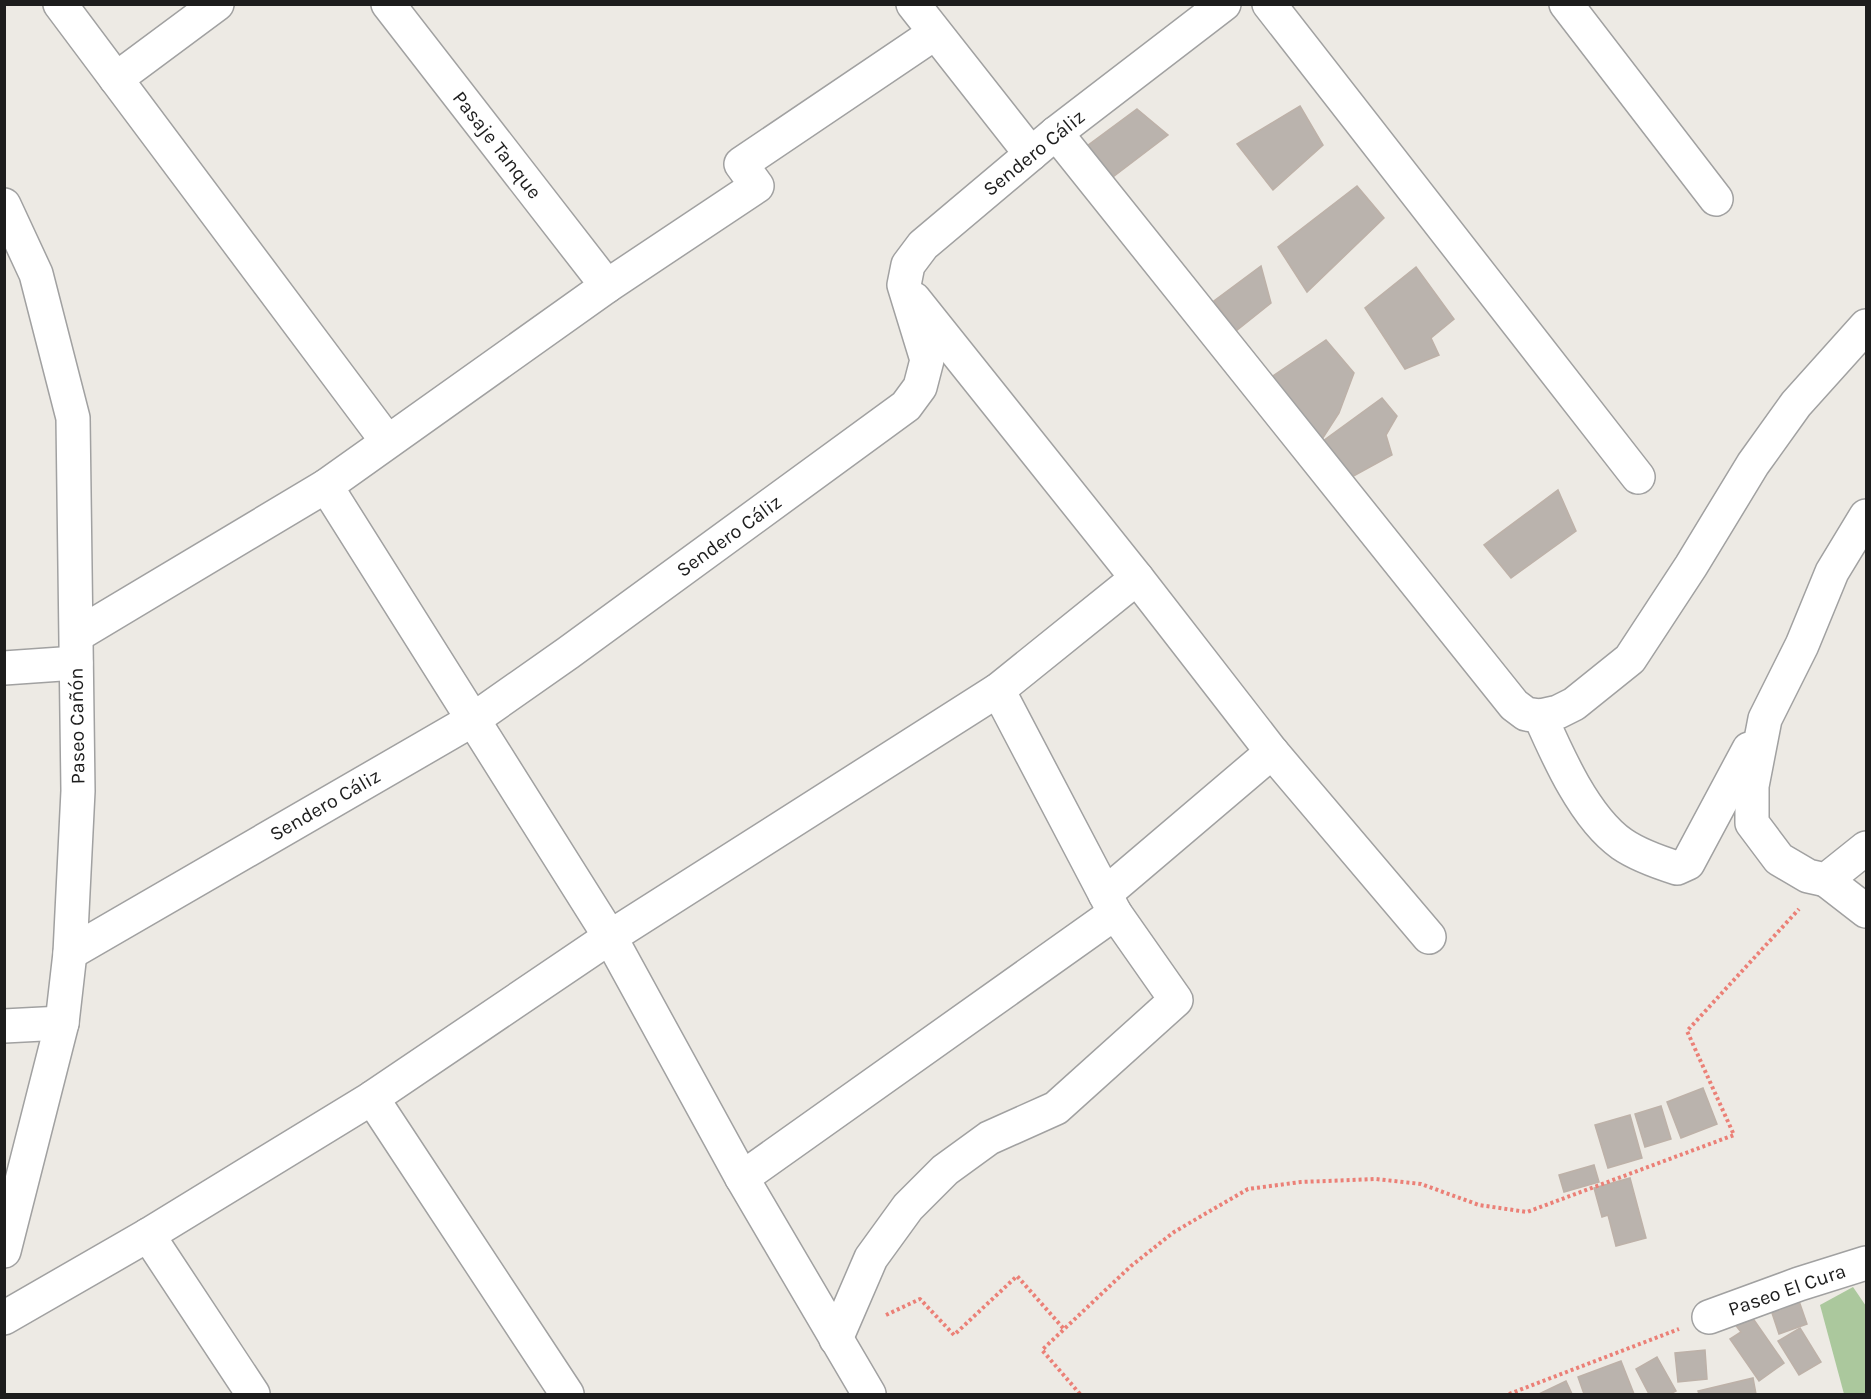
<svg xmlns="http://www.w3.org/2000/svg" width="1871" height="1399" viewBox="0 0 1871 1399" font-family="Karla,sans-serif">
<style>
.forest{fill:#abc89d}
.building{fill:#bab3ad;stroke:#bdb1a8;stroke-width:1.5}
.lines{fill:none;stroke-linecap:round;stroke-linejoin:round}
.minor-casing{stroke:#a1a1a1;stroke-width:36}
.path{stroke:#eb8077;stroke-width:4;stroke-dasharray:3 3;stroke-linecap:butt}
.minor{stroke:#fff;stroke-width:33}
.labels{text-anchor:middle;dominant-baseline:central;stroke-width:6;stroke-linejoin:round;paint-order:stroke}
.street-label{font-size:20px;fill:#1d1d1d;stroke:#fff}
</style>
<rect width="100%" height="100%" fill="#edeae4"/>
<polygon class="forest" points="1853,1287 1866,1306 1866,1394 1844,1394 1820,1305"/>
<g class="building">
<polygon points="1300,106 1323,145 1273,190 1237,144"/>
<polygon points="1137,109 1168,135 1109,180 1087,146"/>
<polygon points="1357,186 1384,218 1307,292 1278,247"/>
<polygon points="1261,266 1271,303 1236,331 1214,301"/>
<polygon points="1416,267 1454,319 1431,338 1439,355 1405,369 1365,308"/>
<polygon points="1326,340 1354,373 1339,413 1319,444 1267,380"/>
<polygon points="1382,398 1397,416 1386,435 1392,455 1348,479 1319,444"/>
<polygon points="1558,490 1576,531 1511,578 1484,545"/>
<polygon points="1703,1088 1717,1124 1681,1138 1667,1102"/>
<polygon points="1661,1106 1671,1139 1645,1147 1635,1114"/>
<polygon points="1630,1115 1642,1158 1608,1168 1595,1125"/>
<polygon points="1594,1165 1599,1182 1564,1192 1559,1175"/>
<polygon points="1630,1178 1646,1238 1616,1246 1608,1215 1602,1217 1594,1188"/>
<polygon points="1799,1301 1807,1324 1779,1334 1771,1310"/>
<polygon points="1745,1307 1784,1363 1759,1381 1730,1339 1741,1332 1730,1318"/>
<polygon points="1800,1328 1821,1362 1799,1375 1778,1341"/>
<polygon points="1705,1350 1707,1379 1678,1382 1675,1353"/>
<polygon points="1657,1357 1676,1391 1670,1394 1649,1394 1636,1369"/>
<polygon points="1621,1361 1634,1394 1584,1394 1578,1377"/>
<polygon points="1753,1378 1756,1394 1699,1394 1698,1391"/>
<polygon points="1566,1381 1572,1394 1539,1394"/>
</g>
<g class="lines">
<g class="minor-casing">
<g id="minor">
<polyline points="60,4 387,441"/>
<polyline points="388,4 607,286"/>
<polyline points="913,4 1031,154"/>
<polyline points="1269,4 1638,477"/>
<polyline points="1566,4 1716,199"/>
<polyline points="116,79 217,4"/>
<polyline points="1056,133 1514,705 1526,714 1540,716 1558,712 1574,704 1630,659 1691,566 1753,464 1796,404 1866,326"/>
<polyline points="4,205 36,274 73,418 78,791 70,953 62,1023 4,1251"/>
<polyline points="914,299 1137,578 1272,752 1429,937"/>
<polyline points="326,486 610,937 742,1178 869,1394"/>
<polyline points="1866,516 1832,572 1802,645 1765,719 1752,786 1752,823 1779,859 1808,876 1826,880 1866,848"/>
<polyline points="77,635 326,486 607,286 757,186 741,164 935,33"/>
<polyline points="4,668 76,663"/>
<path d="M1540,716c18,41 45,102 82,128 16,11 36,18 55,24l11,-5 61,-114"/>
<polyline points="1826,880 1866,911"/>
<polyline points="1105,894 1272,752"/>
<polyline points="70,953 474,719 568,653 906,406 920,387 927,360 904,285 908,265 923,245 1056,133 1224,4"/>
<polyline points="4,1026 62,1023"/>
<polyline points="372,1098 567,1394"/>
<polyline points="742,1178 1115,913"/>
<polyline points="148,1235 253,1394"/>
<polyline points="1709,1317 1799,1284 1866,1263"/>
<polyline points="4,1318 148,1235 372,1098 610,937 998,690 1137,578"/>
<polyline points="836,1339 871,1258 908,1207 945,1170 989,1138 1056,1108 1176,1000 1115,913 998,690"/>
</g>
</g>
<g class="path">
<polyline points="886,1315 920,1299 954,1335 1017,1276 1064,1329"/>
<polyline points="1080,1394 1042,1350 1131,1266 1174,1232 1248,1189 1301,1182 1376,1179 1421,1184 1479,1205 1527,1212 1734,1135 1687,1031 1799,909"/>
<polyline points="1509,1394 1679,1329"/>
</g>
<use href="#minor" class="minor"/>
</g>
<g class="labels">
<g class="street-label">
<text transform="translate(497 145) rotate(52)">Pasaje Tanque</text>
<text transform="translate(1034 153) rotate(-39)">Sendero Cáliz</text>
<text transform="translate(729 536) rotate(-36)">Sendero Cáliz</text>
<text transform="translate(77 726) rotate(-91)">Paseo Cañón</text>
<text transform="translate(325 805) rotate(-30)">Sendero Cáliz</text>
<text transform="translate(1787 1290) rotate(-19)">Paseo El Cura</text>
</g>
</g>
<rect width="1871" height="1399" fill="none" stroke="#1d1d1d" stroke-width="12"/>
</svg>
